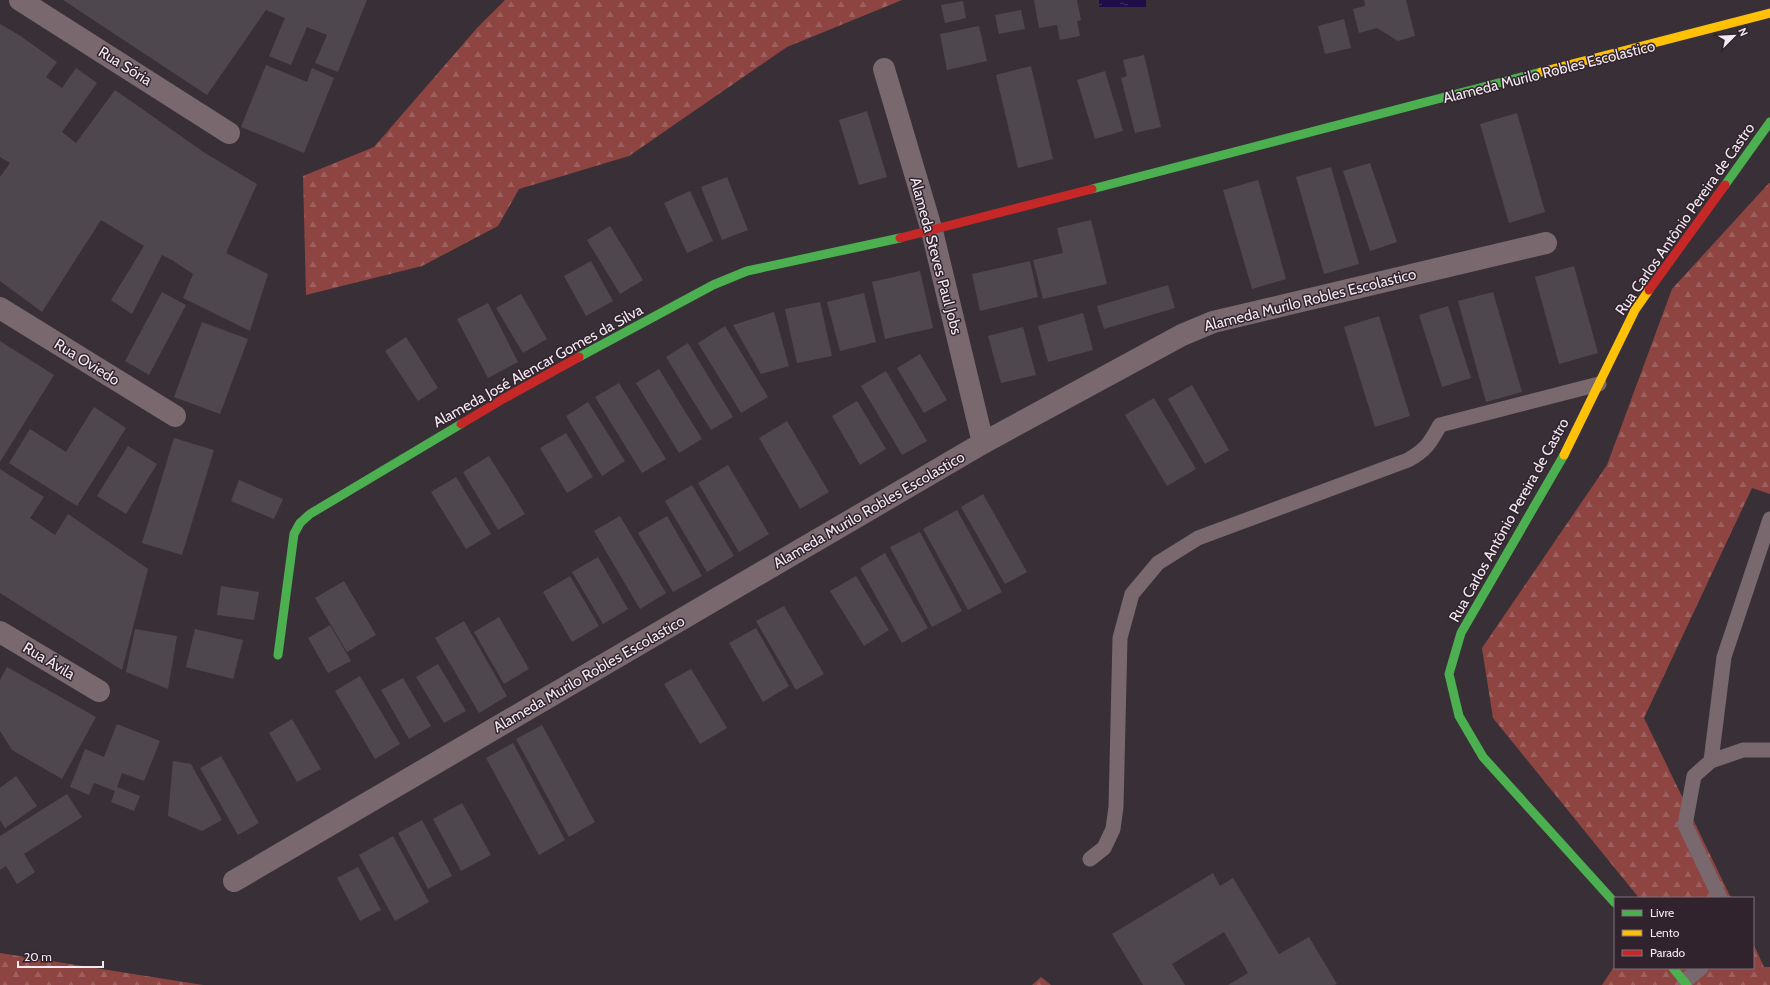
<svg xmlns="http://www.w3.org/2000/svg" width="1770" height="985" viewBox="0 0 1770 985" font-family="Cabin,sans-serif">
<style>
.forest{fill:url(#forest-firs)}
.water{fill:url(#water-ripples)}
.building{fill:#4e484e}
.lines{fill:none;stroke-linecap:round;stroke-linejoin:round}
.lane{stroke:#79686e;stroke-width:15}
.street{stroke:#79686e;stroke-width:22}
.fast{stroke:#4caf50;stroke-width:9}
.slow{stroke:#ffc107;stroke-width:9}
.jam{stroke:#c62828;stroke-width:9}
.labels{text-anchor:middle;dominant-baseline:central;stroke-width:3;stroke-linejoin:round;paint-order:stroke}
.street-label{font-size:15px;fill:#f3e9f0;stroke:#31232e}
</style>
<defs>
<pattern id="forest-firs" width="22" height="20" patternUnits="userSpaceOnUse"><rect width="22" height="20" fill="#8e4542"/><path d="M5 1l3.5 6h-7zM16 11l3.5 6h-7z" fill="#9e605e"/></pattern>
<pattern id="water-ripples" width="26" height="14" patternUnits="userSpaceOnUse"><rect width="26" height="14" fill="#1f0d4a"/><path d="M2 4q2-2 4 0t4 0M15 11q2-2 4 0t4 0" fill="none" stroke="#403064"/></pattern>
</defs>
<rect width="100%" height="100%" fill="#383036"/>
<g class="forest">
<polygon points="505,0 902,0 787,47 629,156 519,189 498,226 422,266 306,295 303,176 374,147 477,28"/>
<polygon points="1769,183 1770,183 1770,494 1752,488 1644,718 1731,898 1639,898 1493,718 1482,648 1607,465 1672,289"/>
<polygon points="1753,943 1764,967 1770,967 1770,985 1602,985 1615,965 1615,968 1753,968"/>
<polygon points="0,953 203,985 0,985"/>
<polygon points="1041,977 1051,985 1032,985"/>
</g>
<rect class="water" x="1099" y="0" width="47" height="7"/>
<g class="building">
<polygon points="63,0 367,0 338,72 315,63 327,35 307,27 291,65 269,56 285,18 266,10 207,95"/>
<polygon points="1034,0 1077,0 1081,20 1077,21 1080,36 1060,40 1057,25 1039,28"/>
<polygon points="1364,0 1406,0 1415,36 1398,41 1377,28 1359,33 1353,9 1365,6"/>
<polygon points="963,1 966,18 945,23 941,5"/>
<polygon points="1021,10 1025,29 999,34 995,15"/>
<polygon points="1344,19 1351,48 1325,54 1318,26"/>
<polygon points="0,24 19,35 57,62 46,77 62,88 76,68 97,83 62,132 76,143 115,90 205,153 257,184 226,253 268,274 250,331 183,298 193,274 172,260 162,255 132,314 111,300 144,246 101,220 42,312 0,281 0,177 10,163 0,157"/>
<polygon points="979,26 987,61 947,70 940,34"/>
<polygon points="1144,55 1161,127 1135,133 1121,78 1127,76 1123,60"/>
<polygon points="266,65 307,82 312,68 334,78 304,153 241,127"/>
<polygon points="1031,66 1053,159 1018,168 996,75"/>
<polygon points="1105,71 1123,131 1095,139 1077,80"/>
<polygon points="867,111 887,177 859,185 839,120"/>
<polygon points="1517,113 1545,212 1509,223 1480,124"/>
<polygon points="1370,163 1397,242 1370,251 1343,171"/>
<polygon points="1331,167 1359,264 1324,274 1296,177"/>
<polygon points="727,177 748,230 722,240 701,187"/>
<polygon points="1258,180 1286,279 1252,289 1223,190"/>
<polygon points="690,191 713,241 687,253 664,203"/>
<polygon points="1091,220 1107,284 1043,299 1033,260 1063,253 1057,228"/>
<polygon points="610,226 643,280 620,294 587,240"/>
<polygon points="591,261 613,301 586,316 564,276"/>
<polygon points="1030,261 1038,297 980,311 972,274"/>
<polygon points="1574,266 1598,353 1559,364 1535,277"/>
<polygon points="920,271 933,328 885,339 872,282"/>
<polygon points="1168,285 1175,308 1104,329 1097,306"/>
<polygon points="162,292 186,305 149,375 125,361"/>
<polygon points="1493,292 1522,392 1486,402 1458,301"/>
<polygon points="864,293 876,342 840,351 827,302"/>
<polygon points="521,294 547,339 523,353 496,308"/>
<polygon points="820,302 832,356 797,363 785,309"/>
<polygon points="488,303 518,362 488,378 457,319"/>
<polygon points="1448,306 1471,378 1442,387 1419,315"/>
<polygon points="774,312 789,366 761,374 733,325"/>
<polygon points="1083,313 1093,350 1048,362 1038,326"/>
<polygon points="1379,316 1410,416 1375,427 1344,327"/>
<polygon points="202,322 248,339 220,414 174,397"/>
<polygon points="725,326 768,397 741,413 698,343"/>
<polygon points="1023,327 1036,375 1001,383 988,336"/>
<polygon points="406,337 438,388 418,401 385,351"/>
<polygon points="0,341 54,375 0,462"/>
<polygon points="688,343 733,417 711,430 666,357"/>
<polygon points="920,354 947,400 924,413 897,368"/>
<polygon points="659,369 702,439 679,453 636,383"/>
<polygon points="886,371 927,441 902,455 861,386"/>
<polygon points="619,383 666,459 642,473 595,397"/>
<polygon points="1192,385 1229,450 1205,464 1168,399"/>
<polygon points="1154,398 1196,469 1167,486 1125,415"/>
<polygon points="857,401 886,449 860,465 832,416"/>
<polygon points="588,402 625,461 602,476 566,416"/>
<polygon points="94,407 126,428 77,506 9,463 30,429 66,452"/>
<polygon points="787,421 829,492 800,509 759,438"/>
<polygon points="566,433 593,477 567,493 540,448"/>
<polygon points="174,438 214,450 182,555 142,543"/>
<polygon points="128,446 157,464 126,514 97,496"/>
<polygon points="489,456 525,514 498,530 463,472"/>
<polygon points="728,465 769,534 739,552 698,483"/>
<polygon points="0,469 44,497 30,518 55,535 68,514 148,569 122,670 0,593"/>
<polygon points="456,477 491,534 466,549 431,492"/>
<polygon points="239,480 283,499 274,519 231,501"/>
<polygon points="692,485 734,556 707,572 665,501"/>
<polygon points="983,494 1027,572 1005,584 961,507"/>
<polygon points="957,510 1002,592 968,610 923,529"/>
<polygon points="620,516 666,593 640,609 594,531"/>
<polygon points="667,516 702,576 673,592 638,533"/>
<polygon points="920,532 962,611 932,627 890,547"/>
<polygon points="885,553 928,628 902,643 860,568"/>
<polygon points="598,557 628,609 603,624 572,572"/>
<polygon points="570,576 599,626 572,642 543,592"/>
<polygon points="856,576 889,630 864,646 830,591"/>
<polygon points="344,581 376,635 347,652 315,598"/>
<polygon points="221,586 259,592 254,620 217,615"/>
<polygon points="784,606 824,674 796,690 756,621"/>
<polygon points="499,617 529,669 504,684 474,632"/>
<polygon points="464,621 507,696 479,713 435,638"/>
<polygon points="330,625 351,661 328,673 308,638"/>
<polygon points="756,628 789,686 763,702 729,643"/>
<polygon points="135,629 177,636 168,689 126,672"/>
<polygon points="195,629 243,640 233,679 186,667"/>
<polygon points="438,664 466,711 444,723 416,677"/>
<polygon points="7,667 96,717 62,779 12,750 0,731 0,680"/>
<polygon points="691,669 727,728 700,744 664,684"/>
<polygon points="360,676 400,744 375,759 335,691"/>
<polygon points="403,678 431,726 409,739 381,690"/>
<polygon points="292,719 321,769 297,782 269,733"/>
<polygon points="117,724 160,741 144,781 122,773 117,787 140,796 134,811 111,802 115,791 94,783 89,795 70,787 85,749 104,757"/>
<polygon points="542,725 595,822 569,837 516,739"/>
<polygon points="513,743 565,840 539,855 486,758"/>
<polygon points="221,756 259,823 238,835 200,768"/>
<polygon points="173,761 191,764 222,820 202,831 168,816"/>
<polygon points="16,776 37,806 5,828 0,820 0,788"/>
<polygon points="67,794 82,817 24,854 35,872 17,884 6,866 0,870 0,836"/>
<polygon points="462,803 491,855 461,871 433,819"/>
<polygon points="422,820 452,876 428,889 398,833"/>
<polygon points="393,836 429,902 395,921 359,855"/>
<polygon points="358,867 381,910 360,921 337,878"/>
<polygon points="1213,873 1220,886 1233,878 1279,954 1309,937 1337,984 1334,985 1228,985 1248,973 1224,932 1172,964 1185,985 1143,985 1112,934"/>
</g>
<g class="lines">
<g class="lane">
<polyline points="1711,761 1724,657 1770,519"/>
<path d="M1090,859l14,-11 9,-19 3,-22 4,-169 12,-44 26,-31 40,-25 210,-78c18,-10 22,-17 32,-35l159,-41"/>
<polyline points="1720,898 1685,825 1694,776 1711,761 1743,750 1770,750"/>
<polyline points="1685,981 1701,968"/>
</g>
<g class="street">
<polyline points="20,0 229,133"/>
<polyline points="884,69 932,231 983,443"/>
<polyline points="0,308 175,416"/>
<polyline points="0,632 99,691"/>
<polyline points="234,881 983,443 1182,335 1213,322 1546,243"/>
</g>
<g class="fast">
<polyline points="1725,185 1770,122"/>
<polyline points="1092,189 1541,72"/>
<polyline points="579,357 713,285 747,271 900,238"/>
<polyline points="1564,455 1461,633 1449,674 1459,716 1483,757 1615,903"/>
<polyline points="278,655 294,534 300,523 310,514 461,424"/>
<polyline points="1673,968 1687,985"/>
</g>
<g class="slow">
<polyline points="1541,72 1770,13"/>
<polyline points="1564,455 1635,310 1649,290"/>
</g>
<g class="jam">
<polyline points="900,238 1092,189"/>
<polyline points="1649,290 1725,185"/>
<polyline points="461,424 503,399 579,357"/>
</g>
</g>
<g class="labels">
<g class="street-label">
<text transform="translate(125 66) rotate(32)">Rua Sória</text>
<text transform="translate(1549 72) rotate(-14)">Alameda Murilo Robles Escolastico</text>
<text transform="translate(1685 219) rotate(-55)">Rua Carlos Antônio Pereira de Castro</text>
<text transform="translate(936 256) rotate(75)">Alameda Steves Paul Jobs</text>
<text transform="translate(1310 300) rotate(-14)">Alameda Murilo Robles Escolastico</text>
<text transform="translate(87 362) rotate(32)">Rua Oviedo</text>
<text transform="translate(538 366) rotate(-29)">Alameda José Alencar Gomes da Silva</text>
<text transform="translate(869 510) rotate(-30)">Alameda Murilo Robles Escolastico</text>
<text transform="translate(1509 520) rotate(-61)">Rua Carlos Antônio Pereira de Castro</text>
<text transform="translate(49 661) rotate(31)">Rua Ávila</text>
<text transform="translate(589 674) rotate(-30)">Alameda Murilo Robles Escolastico</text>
</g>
</g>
<rect x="1614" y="897" width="140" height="72" fill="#31232e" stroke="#7f727c"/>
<rect x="1622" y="910" width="20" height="6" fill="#4caf50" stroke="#7f727c"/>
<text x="1650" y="917" font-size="12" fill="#f3e9f0">Livre</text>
<rect x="1622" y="930" width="20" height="6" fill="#ffc107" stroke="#7f727c"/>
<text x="1650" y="937" font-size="12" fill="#f3e9f0">Lento</text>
<rect x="1622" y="950" width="20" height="6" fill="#c62828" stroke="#7f727c"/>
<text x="1650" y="957" font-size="12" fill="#f3e9f0">Parado</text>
<g transform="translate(1734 36) rotate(66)" stroke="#31232e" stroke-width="3" paint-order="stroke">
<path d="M0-3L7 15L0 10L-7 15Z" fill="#f3e9f0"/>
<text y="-6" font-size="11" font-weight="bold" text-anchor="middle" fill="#f3e9f0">N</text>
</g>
<path d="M18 961v6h85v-6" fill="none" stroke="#f3e9f0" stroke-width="2"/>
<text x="24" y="961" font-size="12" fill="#f3e9f0" stroke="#31232e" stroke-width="3" paint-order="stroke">20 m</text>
</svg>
